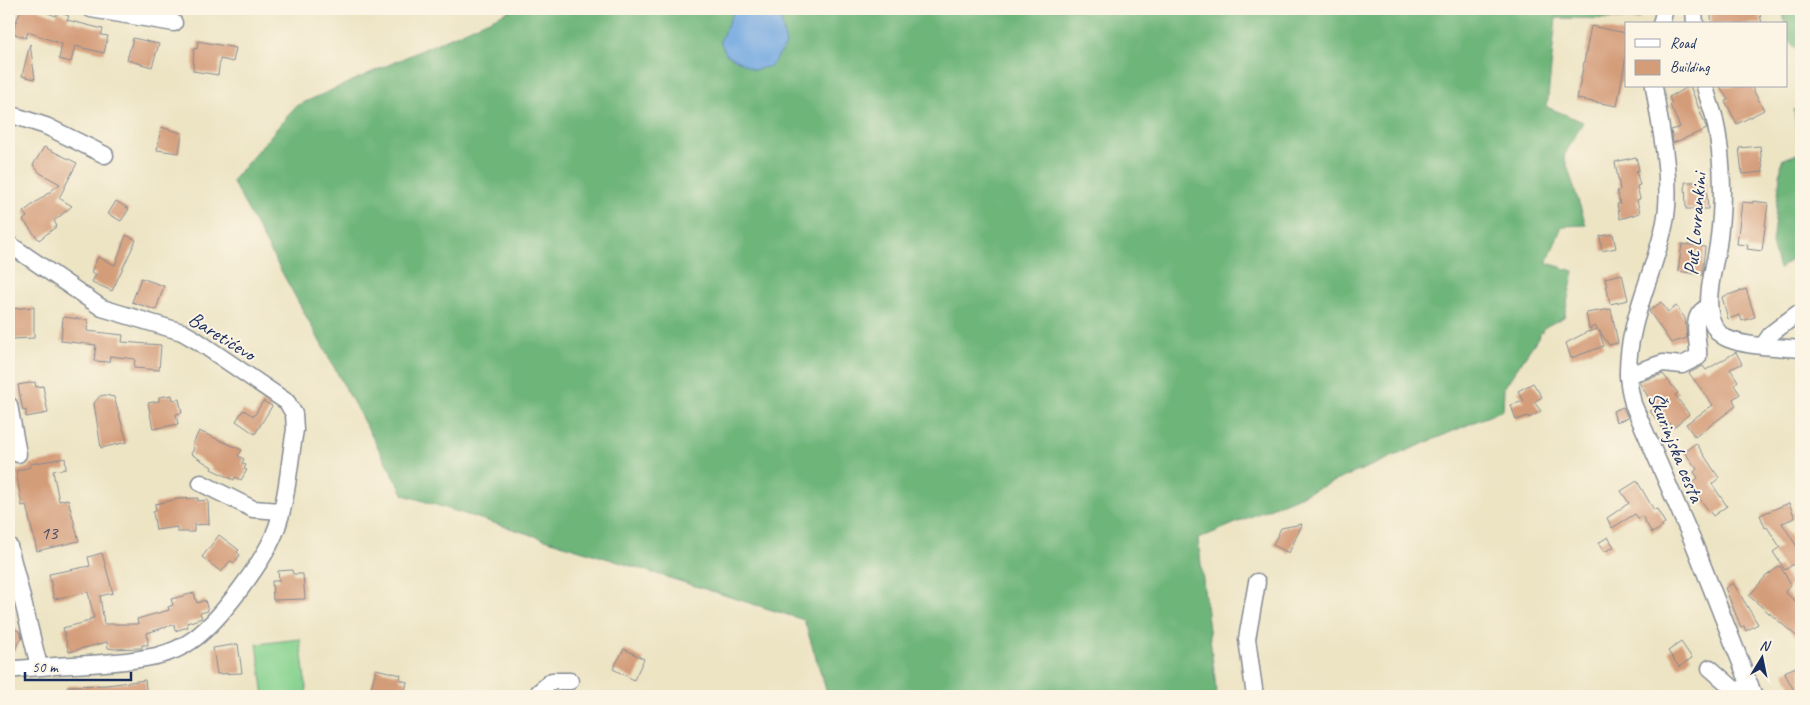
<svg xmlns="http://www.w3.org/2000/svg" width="1810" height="705" viewBox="0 0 1810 705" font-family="Caveat,sans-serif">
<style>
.green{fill:#88d390;stroke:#528177}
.forest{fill:#6eb57a;stroke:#44726c}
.water{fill:#73a8e1;stroke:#476ca0}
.building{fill:#d49d7a}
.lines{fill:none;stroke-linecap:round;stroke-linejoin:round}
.minor-casing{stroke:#848a91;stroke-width:19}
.minor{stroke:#fff;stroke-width:16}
.labels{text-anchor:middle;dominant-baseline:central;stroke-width:4;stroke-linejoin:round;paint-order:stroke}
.number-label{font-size:19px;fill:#494a65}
.street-label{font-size:21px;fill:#1b2f5e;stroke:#fcf5e5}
</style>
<rect width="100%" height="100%" fill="#fcf5e5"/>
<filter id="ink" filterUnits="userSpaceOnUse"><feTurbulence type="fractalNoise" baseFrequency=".02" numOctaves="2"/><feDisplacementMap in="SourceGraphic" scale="10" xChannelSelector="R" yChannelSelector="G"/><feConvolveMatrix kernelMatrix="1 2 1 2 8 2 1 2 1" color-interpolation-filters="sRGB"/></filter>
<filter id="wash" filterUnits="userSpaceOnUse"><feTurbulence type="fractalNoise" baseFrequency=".0096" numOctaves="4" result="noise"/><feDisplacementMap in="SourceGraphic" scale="20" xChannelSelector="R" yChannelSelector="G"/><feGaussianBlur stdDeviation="1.12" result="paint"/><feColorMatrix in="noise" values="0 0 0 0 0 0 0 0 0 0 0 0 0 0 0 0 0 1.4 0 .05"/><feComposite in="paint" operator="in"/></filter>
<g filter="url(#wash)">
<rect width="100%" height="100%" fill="#ede4c4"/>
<polygon class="green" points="300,639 307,696 264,696 257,644"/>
<g class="forest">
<polygon points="514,9 1644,9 1639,19 1556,18 1547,107 1583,122 1564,156 1586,225 1562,226 1547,263 1574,271 1564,317 1545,327 1504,388 1503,410 1198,539 1217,696 828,696 804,620 404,495 232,181 296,106"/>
<polygon points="1782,9 1801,9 1801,54 1788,40"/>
<polygon points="1801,106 1801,252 1779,269 1772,244 1782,160 1799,153 1794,110"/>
</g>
<polygon class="water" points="735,9 779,10 786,45 771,66 754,70 726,54 720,41"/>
<g id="blocks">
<g class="building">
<polygon points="21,9 37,9 56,16 58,12 69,16 67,20 103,29 101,35 108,36 104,53 75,46 71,62 59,59 62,44 28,32 26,38 12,33"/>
<polygon points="1710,9 1759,9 1762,24 1712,24"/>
<polygon points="1591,26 1626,33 1626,56 1617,106 1577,99"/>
<polygon points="133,38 159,44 152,67 127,60"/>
<polygon points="198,41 236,48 233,62 220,59 218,75 193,71 194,48 197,49"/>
<polygon points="30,44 35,79 22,76"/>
<polygon points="1690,86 1707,129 1673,143 1671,130 1680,127 1670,105 1672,104 1669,97"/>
<polygon points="1720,86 1751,86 1764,110 1737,124 1725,101 1728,100"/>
<polygon points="161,127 182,133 179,153 157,150"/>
<polygon points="1760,146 1763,172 1742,174 1739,148"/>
<polygon points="44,147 77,163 59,198 72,206 54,221 57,226 39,240 23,220 27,217 23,212 60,184 40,173 33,165"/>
<polygon points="1636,157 1639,170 1636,171 1640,185 1637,186 1640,199 1637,200 1640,213 1620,219 1617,204 1620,204 1617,191 1620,190 1615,162"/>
<polygon points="1685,182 1706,182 1708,209 1686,209"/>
<polygon points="116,201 129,209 121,221 108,214"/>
<polygon points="1753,201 1768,203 1762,251 1747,249 1748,245 1737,244 1742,202 1753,203"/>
<polygon points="1613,234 1616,248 1602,251 1600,236"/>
<polygon points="126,235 136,240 112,291 92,282 96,274 91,272 98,257 115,265"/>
<polygon points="1682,244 1705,247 1702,275 1678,271"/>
<polygon points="1622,274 1628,300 1610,304 1605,278"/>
<polygon points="141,278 164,286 156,310 132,302"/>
<polygon points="1746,289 1755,317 1742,321 1740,315 1728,319 1722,297"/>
<polygon points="1661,302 1668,312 1676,306 1685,318 1687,338 1671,343 1649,311"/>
<polygon points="34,307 34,338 12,339 9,309"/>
<polygon points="1611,309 1618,343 1609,345 1599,330 1604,346 1571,358 1566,343 1587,332 1598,329 1595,326 1589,329 1586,313"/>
<polygon points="63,317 88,320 87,331 123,335 122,342 161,345 159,370 134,368 135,359 110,356 109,362 94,361 96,345 61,341"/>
<polygon points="1736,352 1742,364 1730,369 1738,381 1734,385 1740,394 1733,399 1736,406 1695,437 1686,424 1713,405 1689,373 1703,366 1706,370"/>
<polygon points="1663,374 1678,393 1675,395 1689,414 1673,428 1669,423 1664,430 1650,411 1655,408 1639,382"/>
<polygon points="35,382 36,387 43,386 48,413 26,417 26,410 23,411 18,385"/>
<polygon points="1533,383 1542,397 1534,402 1541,411 1529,418 1528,416 1516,420 1511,405 1524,401 1518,391"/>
<polygon points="105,395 114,397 127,442 101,448 94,403 100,396"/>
<polygon points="172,395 173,400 179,399 182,413 176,414 178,424 153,429 148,403 159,401 159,397"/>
<polygon points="263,401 272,406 255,434 236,421 243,410 254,416"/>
<polygon points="1623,407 1628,418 1616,422 1613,411"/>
<polygon points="199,431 242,450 238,456 244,459 242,463 246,465 244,469 247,470 241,480 235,477 234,480 211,469 212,467 191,454 194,448 192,446"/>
<polygon points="1696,443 1719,478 1712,484 1727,506 1713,516 1689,485 1698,478 1694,472 1697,469 1684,452"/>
<polygon points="65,458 66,469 53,471 59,501 68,499 79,541 37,551 26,505 22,506 16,471 30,467 30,464"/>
<polygon points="1637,481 1654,510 1657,509 1665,523 1662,525 1663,527 1652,533 1642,516 1638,518 1635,514 1612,528 1607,518 1629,503 1621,491"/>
<polygon points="198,498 198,501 208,500 209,524 194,525 194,532 177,532 177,527 156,530 153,512 156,511 155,504 178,499"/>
<polygon points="1789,503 1795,518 1782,523 1801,553 1801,559 1785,570 1773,552 1780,547 1767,527 1765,528 1760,515"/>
<polygon points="1302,524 1289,553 1273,545 1281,528"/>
<polygon points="219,535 239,550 237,552 240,555 234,563 230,561 221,572 202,557"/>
<polygon points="1608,537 1614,547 1604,552 1598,543"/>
<polygon points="102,553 113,593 100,596 104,624 138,624 137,619 169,610 168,607 173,605 171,599 194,593 197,603 205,600 208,611 200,613 202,618 187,623 188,627 175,631 174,625 169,626 147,633 148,645 142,645 142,648 114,649 108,648 107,642 69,652 63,628 90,621 89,619 94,618 88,592 54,599 49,574 90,566 88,557"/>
<polygon points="1780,566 1791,584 1785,592 1801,606 1801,640 1749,596 1766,576"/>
<polygon points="292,570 293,574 303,574 305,599 273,600 272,581 279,581 278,571"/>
<polygon points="1733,583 1758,624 1746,631 1744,626 1741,627 1725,588"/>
<polygon points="9,625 20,632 22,638 9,659"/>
<polygon points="1681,642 1692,658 1679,667 1668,651"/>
<polygon points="238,644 242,673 217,674 213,648"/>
<polygon points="624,649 644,659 634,680 613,669"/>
<polygon points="1801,665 1801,696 1797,696 1784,672"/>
<polygon points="376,669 401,675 400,680 407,682 404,696 375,696 376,694 370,692"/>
<polygon points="145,680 147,696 68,696 67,686 107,685"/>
</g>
</g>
</g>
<g filter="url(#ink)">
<use href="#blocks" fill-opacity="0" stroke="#848a91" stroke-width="1"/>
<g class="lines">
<g class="minor-casing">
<g id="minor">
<polyline points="91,9 174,23"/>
<polyline points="1694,9 1695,24"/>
<polyline points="1661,24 1665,9"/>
<path d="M1654,86c6,41 19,95 11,136 -10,50 -38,100 -37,152 0,10 3,20 5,30l61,140 60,152"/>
<path d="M1705,86c2,10 6,20 9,30 10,43 10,85 4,129 -4,25 -19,68 2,89 14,13 61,13 81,15"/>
<polyline points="9,114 46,126 105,155"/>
<path d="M9,244l93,64 80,24 14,8 91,62 7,12 1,16c-6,32 -7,66 -18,97 -10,31 -57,93 -83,112 -11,8 -24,14 -38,17 -48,10 -99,8 -147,14"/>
<polyline points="1764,344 1772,333 1797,314"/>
<path d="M1628,375l35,-12 19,2 16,-8c2,-17 -11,-42 11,-50"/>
<polyline points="9,405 18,454"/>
<polyline points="201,483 253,509 281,511"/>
<polyline points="9,546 39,666"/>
<polyline points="1710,668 1736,691 1750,685"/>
<polyline points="538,696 539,692 552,681 570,681"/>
<polyline points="1255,696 1247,639 1257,582"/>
</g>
</g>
<use href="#minor" class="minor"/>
</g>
</g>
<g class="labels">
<g class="number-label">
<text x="49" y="533">13</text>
</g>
<g class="street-label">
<text transform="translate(1695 224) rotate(-85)">Put Lovrankini</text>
<text transform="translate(222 336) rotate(32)">Baretićevo</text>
<text transform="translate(1676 447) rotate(68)">Škurinjska cesta</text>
</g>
</g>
<rect width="1810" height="705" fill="none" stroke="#fcf5e5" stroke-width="30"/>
<rect x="1625" y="22" width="162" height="65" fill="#fcf5e5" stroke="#a2a6af"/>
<rect x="1635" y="39" width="25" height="8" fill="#ffffff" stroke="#a2a6af"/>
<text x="1670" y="48" font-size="15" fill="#1b2f5e">Road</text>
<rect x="1635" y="60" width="25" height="15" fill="#d49d7a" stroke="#a2a6af"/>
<text x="1670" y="72" font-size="15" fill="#1b2f5e">Building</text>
<g transform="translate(1762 658) rotate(10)" stroke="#fcf5e5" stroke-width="4" paint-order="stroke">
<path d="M0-4L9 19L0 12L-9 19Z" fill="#1b2f5e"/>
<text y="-8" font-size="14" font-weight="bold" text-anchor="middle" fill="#1b2f5e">N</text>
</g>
<path d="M25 672v8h106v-8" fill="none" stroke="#1b2f5e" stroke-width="2.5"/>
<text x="32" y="672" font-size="15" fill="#1b2f5e" stroke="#fcf5e5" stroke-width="4" paint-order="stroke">50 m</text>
</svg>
